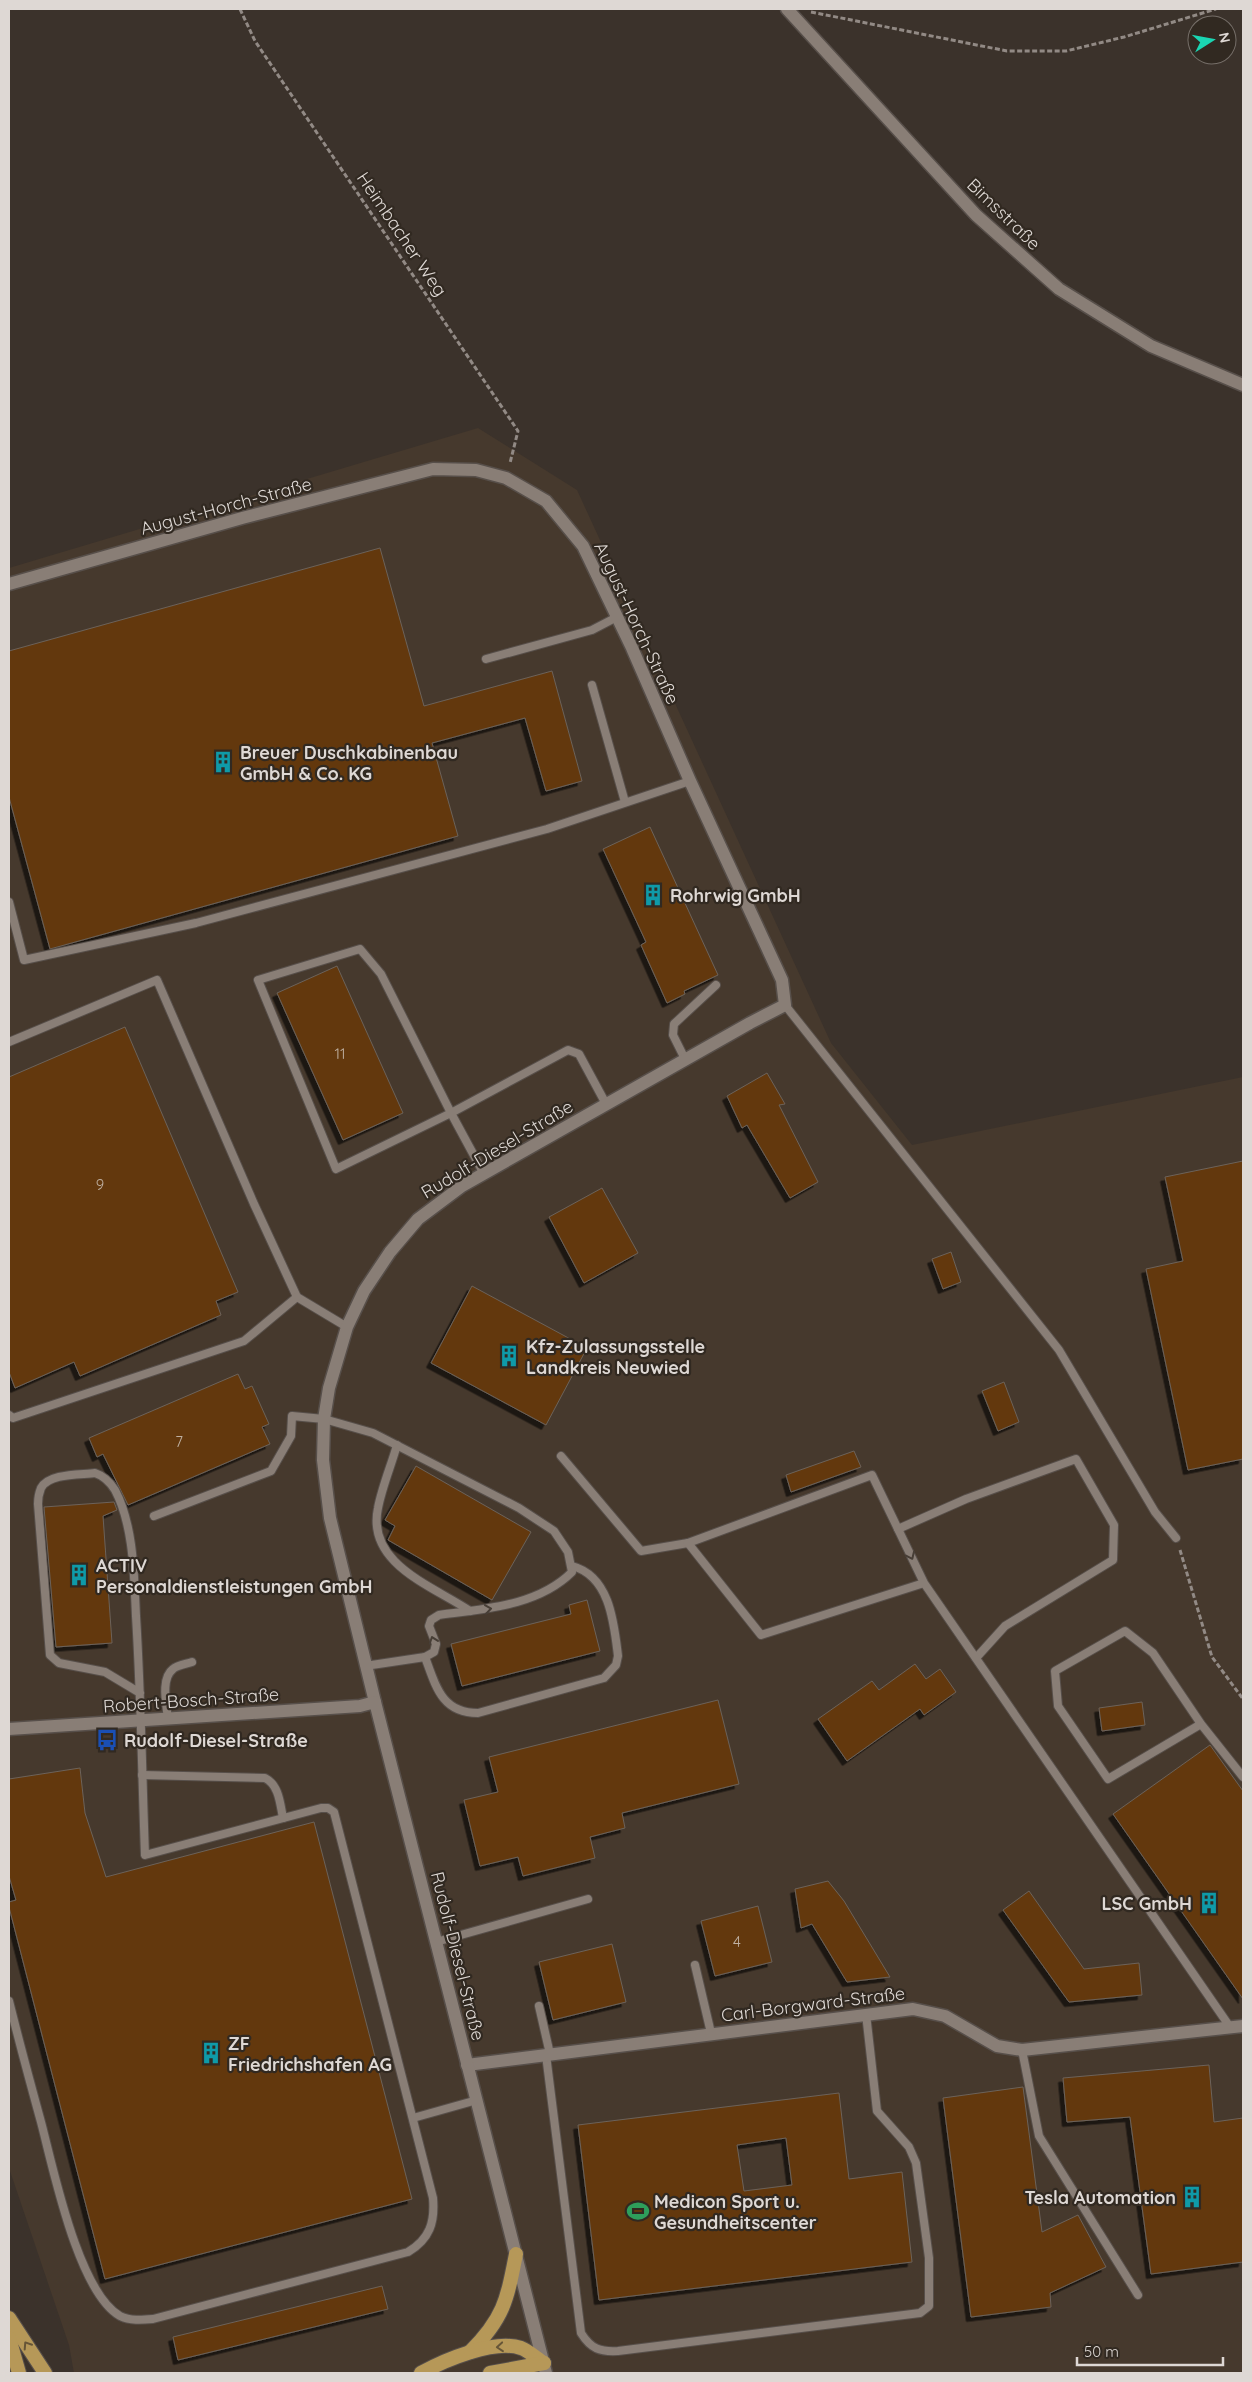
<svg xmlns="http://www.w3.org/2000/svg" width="1252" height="2382" viewBox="0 0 1252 2382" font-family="Quicksand,sans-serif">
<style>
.built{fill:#46392d}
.building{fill:#63390d;stroke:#6c625a;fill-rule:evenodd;filter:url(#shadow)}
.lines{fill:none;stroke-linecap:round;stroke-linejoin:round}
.service-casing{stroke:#574f4a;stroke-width:10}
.minor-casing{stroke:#574f4a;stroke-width:15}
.tertiary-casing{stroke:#574f4a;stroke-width:15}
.trunk-casing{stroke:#574f4a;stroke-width:16}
.path{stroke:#928a85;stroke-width:3;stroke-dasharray:5 2.5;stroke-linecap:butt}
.service{stroke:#897e76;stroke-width:8}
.minor{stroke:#897e76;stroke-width:12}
.tertiary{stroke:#897e76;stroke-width:12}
.trunk{stroke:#b69858;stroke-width:14}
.oneway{stroke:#473e36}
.oneway2{stroke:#665537}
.labels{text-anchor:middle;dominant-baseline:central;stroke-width:4.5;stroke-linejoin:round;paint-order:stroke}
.number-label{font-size:15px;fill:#bfb0a2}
.street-label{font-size:18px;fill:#ded8d4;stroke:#312921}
.poi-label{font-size:18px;font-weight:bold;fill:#ded8d4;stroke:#312921;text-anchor:start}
</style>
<defs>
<filter id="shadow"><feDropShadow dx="-4.5" dy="4.5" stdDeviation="0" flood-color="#0009"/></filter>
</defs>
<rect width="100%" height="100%" fill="#3b322b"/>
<polygon class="built" points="478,428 577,490 831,1043 912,1145 1243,1077 1243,2373 74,2373 69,2345 9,2168 9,568"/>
<g class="building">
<polygon points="380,548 424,706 552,671 582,781 546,791 525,718 432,743 458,836 50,949 9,797 9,651"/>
<polygon points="650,827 718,975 684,991 685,994 667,1003 641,945 646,942 603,849"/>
<polygon points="337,966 403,1113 343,1140 277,993"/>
<polygon points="125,1027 238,1292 216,1301 221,1315 80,1376 74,1362 15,1388 9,1372 9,1077"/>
<polygon points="767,1073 785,1104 779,1105 818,1182 790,1198 747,1125 742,1128 727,1096"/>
<polygon points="1243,1161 1243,1459 1188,1470 1146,1269 1183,1261 1165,1177"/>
<polygon points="602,1188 638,1253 584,1283 549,1217"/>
<polygon points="951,1252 961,1282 943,1289 932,1259"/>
<polygon points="472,1286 587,1348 546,1425 431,1363"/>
<polygon points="238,1374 245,1389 252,1386 269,1424 262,1427 270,1444 128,1505 103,1454 97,1457 89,1438"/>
<polygon points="1004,1382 1019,1422 998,1431 982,1391"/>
<polygon points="854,1451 861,1467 791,1492 786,1475"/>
<polygon points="416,1466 531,1532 492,1600 388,1540 395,1526 385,1520"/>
<polygon points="114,1502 117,1510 103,1516 112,1643 56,1647 44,1507"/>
<polygon points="587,1600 600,1651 462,1686 451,1644 571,1614 569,1605"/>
<polygon points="915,1664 926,1679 940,1669 956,1692 924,1715 920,1709 847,1761 818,1719 872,1681 879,1690"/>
<polygon points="718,1700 739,1784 622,1813 625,1828 590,1837 595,1858 523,1876 518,1857 480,1866 464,1800 498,1792 489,1757"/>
<polygon points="1142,1702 1145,1725 1102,1731 1099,1708"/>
<polygon points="1210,1745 1243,1791 1243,1999 1113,1814"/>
<polygon points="80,1768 85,1813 106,1877 314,1822 412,2199 105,2279 9,1907 9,1902 16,1900 9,1876 9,1779"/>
<polygon points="828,1881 844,1901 890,1977 847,1982 812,1924 801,1928 795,1889"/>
<polygon points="1029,1891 1084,1969 1139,1963 1142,1995 1069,2002 1003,1910"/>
<polygon points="758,1906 772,1962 715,1976 701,1921"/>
<polygon points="612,1944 626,2002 553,2020 539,1962"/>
<polygon points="1209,2065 1214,2122 1243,2118 1243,2262 1151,2274 1130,2117 1067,2122 1063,2078"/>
<polygon points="1023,2087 1042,2232 1078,2215 1106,2267 1050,2293 1051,2307 971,2317 943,2098"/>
<path d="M839,2093l10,86 53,-7 10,90 -313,38 -21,-175zM786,2138l6,47 -48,6 -7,-46z"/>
<polygon points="382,2286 388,2309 178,2360 173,2337"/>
</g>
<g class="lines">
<g class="service-casing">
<g id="service">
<polyline points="486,659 592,630 617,617"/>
<polyline points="592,685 625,802"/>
<polyline points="9,902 24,960 196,923 547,829 690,781"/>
<polyline points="785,1005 1059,1350 1155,1512 1176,1538"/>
<polyline points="9,1042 157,980 254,1204 297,1297 347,1327"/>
<polyline points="685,1059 673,1035 674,1024 716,985"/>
<polyline points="484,1174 451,1113 336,1169 258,980 360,949 381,974 451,1113 568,1050 579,1054 606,1104"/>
<polyline points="9,1415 13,1418 244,1341 297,1297"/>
<path d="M397,1445c-6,21 -15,42 -19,63 -12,56 55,78 92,103"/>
<polyline points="561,1456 641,1551 688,1543"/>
<path d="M154,1516l117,-45 20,-35 1,-20 32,3 49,14 146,75 35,23 14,21 4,20c-34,34 -88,37 -133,43l-8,5 -2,6 7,18 -2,8 -9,5 -60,9"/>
<polyline points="898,1529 966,1499 1076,1459 1114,1525 1113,1560 1005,1626 976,1658"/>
<polyline points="924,1583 761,1635 688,1543 872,1475 924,1583 1230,2027"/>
<path d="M425,1657c11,30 17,56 53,56l126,-35 12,-13 2,-9c-4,-33 -8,-80 -46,-90"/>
<path d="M168,1720c-1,-14 -8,-41 5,-51 4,-4 13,-5 19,-7"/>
<polyline points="1201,1724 1108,1779 1058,1706 1055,1671 1125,1631 1153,1653 1201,1724 1243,1777"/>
<path d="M142,1775l123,3c14,7 15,25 18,40"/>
<polyline points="436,1942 588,1899"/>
<polyline points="695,1965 711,2033"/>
<path d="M9,2001c10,40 21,81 32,121 12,45 37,170 79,194 10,5 22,4 33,3l255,-67c22,-13 27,-30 25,-54l-99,-386 -6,-4h-7l-176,47c-3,-80 -4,-159 -9,-239 -2,-40 -2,-90 -21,-126 -5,-8 -11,-14 -20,-17 -14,2 -46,0 -54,15 -2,5 -3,12 -3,16l12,151 9,8 46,9 35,21"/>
<polyline points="539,2006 550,2054"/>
<polyline points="1022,2050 1039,2136 1138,2295"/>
<path d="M546,2055l35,278c10,16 19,19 37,18l302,-38 9,-7v-48l-13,-95 -7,-16 -32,-36 -11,-97"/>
<polyline points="413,2118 477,2100"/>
</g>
</g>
<g class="minor-casing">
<g id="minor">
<polyline points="787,9 976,215 1059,289 1151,346 1243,385"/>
<polyline points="9,584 242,518 433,469 476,470 506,478 546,501 583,546 632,648 690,781 782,980 785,1005 750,1023 462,1186 418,1219 390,1252 364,1291 347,1327 329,1388 324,1419 323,1460 330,1518 375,1702"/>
<polyline points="467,2065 913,2009 945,2016 997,2046 1022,2050 1243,2026"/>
</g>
</g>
<g class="tertiary-casing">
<polyline id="tertiary" points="9,1729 360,1706 375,1702 546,2373"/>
</g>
<g class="trunk-casing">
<g id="trunk">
<polyline points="9,2318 45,2373"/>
<polyline points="9,2338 19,2373"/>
<path d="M470,2352c34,-34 37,-52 46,-98"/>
<path d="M421,2373c24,-13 73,-34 100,-25 8,3 15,10 23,15"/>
<polyline points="490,2373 544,2363"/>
</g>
</g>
<g class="path">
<polyline points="240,9 255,41 518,431 510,463"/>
<polyline points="811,12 1007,51 1066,51 1124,37 1216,9"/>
<polyline points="1180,1550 1212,1657 1243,1699"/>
</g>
<use href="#service" class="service"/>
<use href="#minor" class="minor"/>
<use href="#tertiary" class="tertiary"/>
<use href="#trunk" class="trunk"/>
</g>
<defs><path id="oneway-chevron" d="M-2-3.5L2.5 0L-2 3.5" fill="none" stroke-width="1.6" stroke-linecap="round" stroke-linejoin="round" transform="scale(1.25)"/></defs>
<g class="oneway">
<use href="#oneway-chevron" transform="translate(911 1556) rotate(65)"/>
<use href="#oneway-chevron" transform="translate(488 1609) rotate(-8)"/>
<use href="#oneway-chevron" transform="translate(433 1640) rotate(-109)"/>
</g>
<g class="oneway2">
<use href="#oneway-chevron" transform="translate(27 2345) rotate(-123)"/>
<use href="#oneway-chevron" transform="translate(500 2347) rotate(175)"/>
</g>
<defs>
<g id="building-bare" transform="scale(1.725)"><path d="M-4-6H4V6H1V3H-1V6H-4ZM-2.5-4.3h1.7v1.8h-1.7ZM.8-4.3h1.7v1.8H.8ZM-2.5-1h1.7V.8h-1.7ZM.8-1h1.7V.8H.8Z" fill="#0f9aa8" stroke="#312921" stroke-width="2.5" paint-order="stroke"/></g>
<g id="bus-bare" transform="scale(1.725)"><path d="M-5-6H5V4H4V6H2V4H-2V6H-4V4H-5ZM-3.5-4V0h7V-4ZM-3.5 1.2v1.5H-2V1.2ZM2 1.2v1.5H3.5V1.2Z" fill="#1a4fb4" stroke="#312921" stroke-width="2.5" paint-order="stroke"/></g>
<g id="stadium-bare" transform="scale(1.725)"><path d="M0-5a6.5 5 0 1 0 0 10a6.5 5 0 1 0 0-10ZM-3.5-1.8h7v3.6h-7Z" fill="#2e9e5b" stroke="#312921" stroke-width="2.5" paint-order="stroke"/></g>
</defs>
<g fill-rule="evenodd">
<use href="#building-bare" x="223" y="762"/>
<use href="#building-bare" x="653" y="895"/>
<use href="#building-bare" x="509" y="1356"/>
<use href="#building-bare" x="79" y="1575"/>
<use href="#bus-bare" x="107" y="1740"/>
<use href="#building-bare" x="1209" y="1903"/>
<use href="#building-bare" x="211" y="2053"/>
<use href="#building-bare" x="1192" y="2197"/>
<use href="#stadium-bare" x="638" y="2211"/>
</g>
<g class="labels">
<g class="number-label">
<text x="340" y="1053">11</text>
<text x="100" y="1184">9</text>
<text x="179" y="1441">7</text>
<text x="737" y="1941">4</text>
</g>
<g class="street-label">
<text transform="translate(1004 214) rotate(44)">Bimsstraße</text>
<text transform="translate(402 234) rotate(56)">Heimbacher Weg</text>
<text transform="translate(226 506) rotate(-15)">August-Horch-Straße</text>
<text transform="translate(637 623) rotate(65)">August-Horch-Straße</text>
<text transform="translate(497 1149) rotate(-31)">Rudolf-Diesel-Straße</text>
<text transform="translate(191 1700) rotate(-4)">Robert-Bosch-Straße</text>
<text transform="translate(458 1956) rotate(76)">Rudolf-Diesel-Straße</text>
<text transform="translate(813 2004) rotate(-7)">Carl-Borgward-Straße</text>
</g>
<g class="poi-label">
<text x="240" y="752">Breuer Duschkabinenbau<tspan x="240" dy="21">GmbH &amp; Co. KG</tspan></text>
<text x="670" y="895">Rohrwig GmbH</text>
<text x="526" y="1346">Kfz-Zulassungsstelle<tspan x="526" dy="21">Landkreis Neuwied</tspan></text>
<text x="96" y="1565">ACTIV<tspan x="96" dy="21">Personaldienstleistungen GmbH</tspan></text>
<text x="124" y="1740">Rudolf-Diesel-Straße</text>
<text x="1192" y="1903" text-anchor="end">LSC GmbH</text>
<text x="228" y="2043">ZF<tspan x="228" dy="21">Friedrichshafen AG</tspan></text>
<text x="1176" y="2197" text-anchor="end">Tesla Automation</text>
<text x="654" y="2201">Medicon Sport u.<tspan x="654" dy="21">Gesundheitscenter</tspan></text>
</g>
</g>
<rect width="1252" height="2382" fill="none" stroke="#ded8d4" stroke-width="20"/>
<g transform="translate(1212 40) rotate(79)"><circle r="24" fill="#312921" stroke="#766f69"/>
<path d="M0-4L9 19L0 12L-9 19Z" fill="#1ad5b2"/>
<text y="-8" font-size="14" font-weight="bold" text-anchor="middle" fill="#ded8d4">N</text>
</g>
<path d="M1077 2357v8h146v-8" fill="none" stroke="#ded8d4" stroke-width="2.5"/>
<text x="1084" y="2357" font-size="15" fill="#ded8d4" stroke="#312921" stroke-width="4" paint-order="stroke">50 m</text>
</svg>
